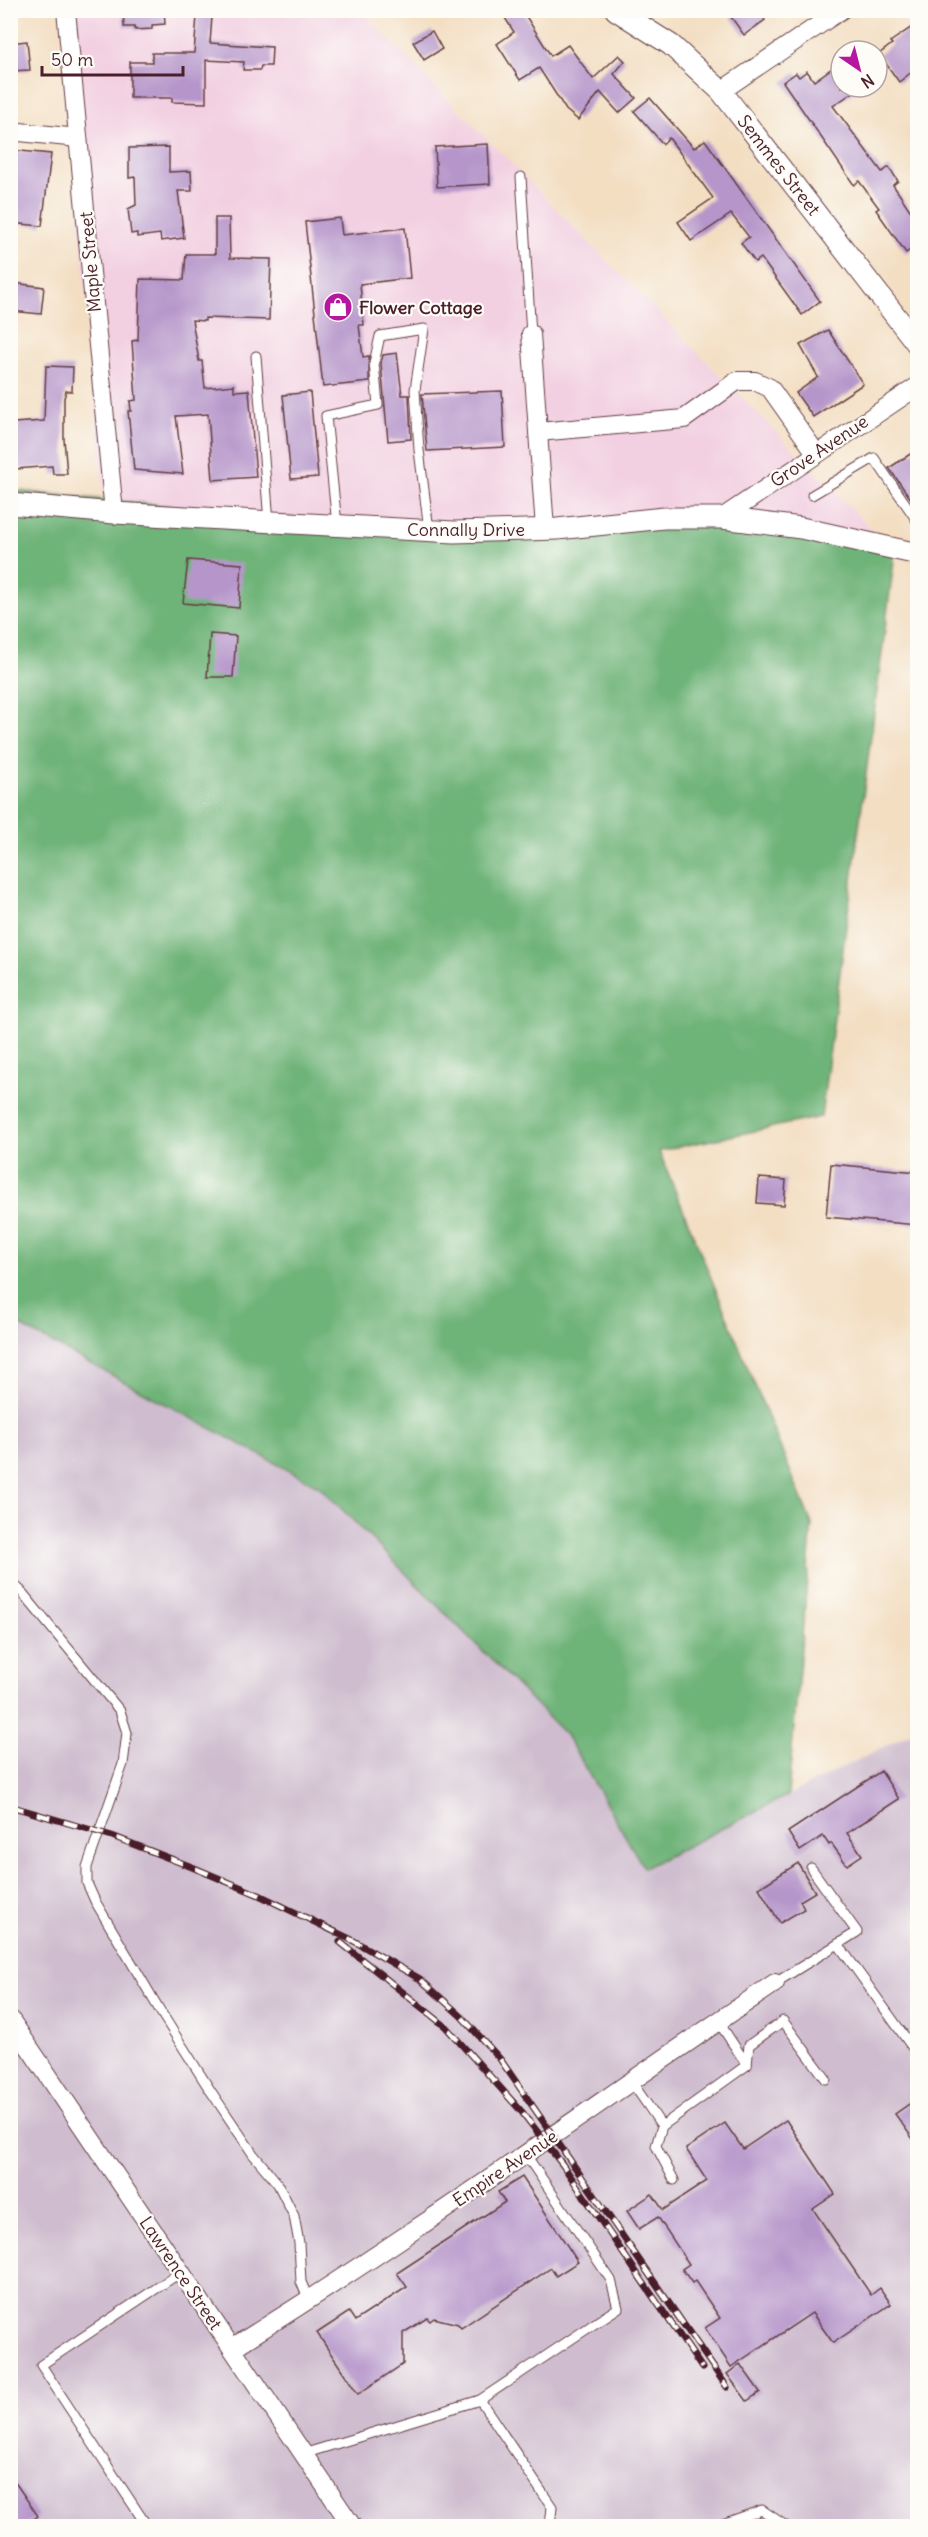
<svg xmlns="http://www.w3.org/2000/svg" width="928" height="2537" viewBox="0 0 928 2537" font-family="Delius,sans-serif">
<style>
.built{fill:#f2cfe1}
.industrial{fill:#cfbdcf}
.forest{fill:#6eb378;stroke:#5c6952;stroke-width:1.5}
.building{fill:#b696ca}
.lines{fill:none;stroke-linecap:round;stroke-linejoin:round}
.service-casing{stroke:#633c42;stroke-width:11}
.minor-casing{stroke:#633c42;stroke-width:20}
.tertiary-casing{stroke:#633c42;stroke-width:23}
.service{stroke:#fff;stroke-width:9}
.minor{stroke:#fff;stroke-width:18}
.tertiary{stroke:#fff;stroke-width:21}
.rail-casing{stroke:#4a1f2b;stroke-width:7}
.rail{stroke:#fdfcf7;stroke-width:4.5;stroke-dasharray:14;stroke-linecap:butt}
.labels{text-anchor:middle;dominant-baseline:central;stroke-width:4.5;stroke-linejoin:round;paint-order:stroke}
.street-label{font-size:18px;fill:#4a1f2b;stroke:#fdfcf7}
.poi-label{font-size:18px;font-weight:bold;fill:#4a1f2b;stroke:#fdfcf7;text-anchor:start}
</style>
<rect width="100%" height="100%" fill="#fdfcf7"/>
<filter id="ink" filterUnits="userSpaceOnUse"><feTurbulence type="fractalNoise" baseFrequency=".0167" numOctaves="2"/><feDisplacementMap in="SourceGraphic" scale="12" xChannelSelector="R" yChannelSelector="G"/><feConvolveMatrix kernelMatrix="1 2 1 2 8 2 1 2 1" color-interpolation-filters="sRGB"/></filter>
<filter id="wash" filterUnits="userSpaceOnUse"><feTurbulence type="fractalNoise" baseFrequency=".008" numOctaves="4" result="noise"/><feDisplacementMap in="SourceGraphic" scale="24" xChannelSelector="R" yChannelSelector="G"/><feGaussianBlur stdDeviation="1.35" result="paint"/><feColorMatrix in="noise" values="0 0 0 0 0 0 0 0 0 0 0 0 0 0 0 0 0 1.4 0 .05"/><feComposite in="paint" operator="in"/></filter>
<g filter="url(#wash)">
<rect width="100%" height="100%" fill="#f3dec2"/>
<polygon class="built" points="61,11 361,11 895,553 428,532 104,498"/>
<polygon class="industrial" points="10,1321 320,1487 566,1735 644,1868 917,1730 917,2526 11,2526"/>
<polygon class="forest" points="10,490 428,532 736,510 895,553 821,1117 659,1151 812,1524 788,1795 644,1868 566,1735 320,1487 11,1321"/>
<g id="blocks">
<g class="building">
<polygon points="123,10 164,10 165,24 152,25 152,29 135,30 135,27 124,27"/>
<polygon points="500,10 522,10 551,56 568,45 593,79 619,55 625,61 614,74 636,98 619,113 600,92 578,120 566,110 539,68 520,80 497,44 514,32"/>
<polygon points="726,10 758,10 765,20 744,35"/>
<polygon points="197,16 212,17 210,43 272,47 271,66 261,66 260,70 243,70 244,62 206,60 206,103 172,102 172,98 130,98 130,62 152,62 152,53 194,53"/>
<polygon points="918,23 918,67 899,82 879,54 892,44 890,42"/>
<polygon points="432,31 442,49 424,60 413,42"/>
<polygon points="27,41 30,70 10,71 10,43"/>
<polygon points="835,66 841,74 841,87 861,87 833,106 882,172 889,167 898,181 893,185 918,222 918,244 906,253 876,210 879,208 859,181 854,185 783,82 796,73 799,77 807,71 814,81"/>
<polygon points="650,98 694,148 705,140 820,301 802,315 761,258 755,262 741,243 749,237 731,214 691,241 678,222 713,198 669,138 663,144 634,111"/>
<polygon points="488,144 490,184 437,187 435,147"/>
<polygon points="169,147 169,172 191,171 192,191 178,191 184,238 161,241 160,234 137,237 137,233 131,234 128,209 136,205 135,177 129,178 129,148"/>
<polygon points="10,150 51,154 42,226 10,223"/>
<polygon points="215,218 229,218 230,258 271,259 269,320 205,318 205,321 192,320 199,361 202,361 205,388 234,385 234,391 249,390 256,477 213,480 208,414 176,416 183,474 134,470 128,411 131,411 130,401 136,400 132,341 138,340 140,279 184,280 186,254 215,254"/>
<polygon points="340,218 342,235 405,228 410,278 360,284 364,325 359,325 363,357 369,356 369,382 323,387 305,222"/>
<polygon points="14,283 44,287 41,314 11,311"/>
<polygon points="828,330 863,384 813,417 796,393 818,377 800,345"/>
<polygon points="397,353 402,395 409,395 411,439 388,441 381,363 383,355"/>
<polygon points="46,366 73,367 72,391 66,391 64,398 64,439 67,474 53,474 52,466 16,469 13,423 44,421"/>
<polygon points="502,391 505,447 427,451 422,394"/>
<polygon points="310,392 318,477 291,479 283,395"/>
<polygon points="918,449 918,509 889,468"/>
<polygon points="188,560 242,564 239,608 183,603"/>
<polygon points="210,634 236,636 233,677 207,677"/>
<polygon points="831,1164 918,1172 918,1225 826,1217"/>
<polygon points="759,1178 786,1180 784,1205 757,1203"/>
<polygon points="881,1771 899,1799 847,1833 862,1855 847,1865 831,1843 829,1845 823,1836 800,1851 788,1832"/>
<polygon points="798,1863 815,1892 800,1901 804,1909 780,1923 759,1888"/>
<polygon points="918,2098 918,2146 895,2114"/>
<polygon points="786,2120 835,2194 813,2209 871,2295 880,2288 891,2304 833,2343 812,2313 731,2367 705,2328 720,2318 695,2281 692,2283 682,2269 689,2264 658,2217 639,2229 627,2211 652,2194 663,2210 707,2181 686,2149 725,2123 743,2149"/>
<polygon points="522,2177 578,2262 556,2276 551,2268 461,2328 458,2324 434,2318 430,2321 427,2318 403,2333 403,2364 358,2394 317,2333 349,2312 355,2321 407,2287 397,2273 505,2202 498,2192"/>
<polygon points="740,2364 760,2392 747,2401 727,2374"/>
<polygon points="10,2475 38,2516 23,2526 10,2526"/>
</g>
</g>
</g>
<g filter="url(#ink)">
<use href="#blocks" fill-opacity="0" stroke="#633c42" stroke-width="1.5"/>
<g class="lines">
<g class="service-casing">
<g id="service">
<polyline points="521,177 531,334"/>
<polyline points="256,356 269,522"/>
<polyline points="812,495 874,458 918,522"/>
<polyline points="337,525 326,416 378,405 374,363 380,336 424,329 415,390 419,450 429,530"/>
<polyline points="10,1581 20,1590 120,1711 127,1733 123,1764 87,1867 87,1883 95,1901 162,2014 210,2090 253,2154 278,2184 294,2216 299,2243 301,2282 309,2300"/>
<polyline points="811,1868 857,1932 838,1944"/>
<polyline points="775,1983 838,1944 918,2055"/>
<polyline points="747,2065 749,2045 783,2021 826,2079"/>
<polyline points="631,2081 662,2126 747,2065 718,2021"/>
<polyline points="662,2126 656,2146 674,2180"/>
<polyline points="480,2400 618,2308 611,2280 526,2155"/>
<polyline points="303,2454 480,2400 552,2507 550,2526"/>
<polyline points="147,2526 41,2365 181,2272"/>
<polyline points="717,2526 762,2510 786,2526"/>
</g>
</g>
<g class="minor-casing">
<g id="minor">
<polyline points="66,10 114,513"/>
<polyline points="721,91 841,10"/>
<polyline points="10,131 78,138"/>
<polyline points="531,334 545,529"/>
<polyline points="538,432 684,419 737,381 755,381 770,388 816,453"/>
<polyline points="722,518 918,386"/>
<polyline points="10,2019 352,2526"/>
<path d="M232,2348c186,-115 362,-243 543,-365"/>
</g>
</g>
<g class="tertiary-casing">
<g id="tertiary">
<polyline points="616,10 671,45 721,91 918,345"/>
<polyline points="10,504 114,513 454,532 557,529 664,518 722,518 801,528 918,554"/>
</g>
</g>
<use href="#service" class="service"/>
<use href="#minor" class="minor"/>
<use href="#tertiary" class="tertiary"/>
<g class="rail-casing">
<g id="rail">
<polyline points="10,1806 112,1836 192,1867 259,1895 354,1941 420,1979 461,2016 500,2059 727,2387"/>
<polyline points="340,1942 445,2026 522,2112 562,2164 702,2368"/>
</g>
</g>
<use href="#rail" class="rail"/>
</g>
</g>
<defs>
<g id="shop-disc" transform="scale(1.5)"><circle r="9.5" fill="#b5179e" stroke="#fdfcf7"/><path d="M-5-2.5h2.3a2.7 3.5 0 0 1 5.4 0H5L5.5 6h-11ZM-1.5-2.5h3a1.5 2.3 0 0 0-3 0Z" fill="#fff"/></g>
</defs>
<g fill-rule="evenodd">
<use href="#shop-disc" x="338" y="307"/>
</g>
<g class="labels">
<g class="street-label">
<text transform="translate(779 165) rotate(52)">Semmes Street</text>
<text transform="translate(90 262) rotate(-95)">Maple Street</text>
<text transform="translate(819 451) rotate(-34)">Grove Avenue</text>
<text x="466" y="529">Connally Drive</text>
<text transform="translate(505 2168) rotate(-34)">Empire Avenue</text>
<text transform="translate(181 2273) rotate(56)">Lawrence Street</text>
</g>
<g class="poi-label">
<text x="359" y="307">Flower Cottage</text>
</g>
</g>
<rect width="928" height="2537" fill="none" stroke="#fdfcf7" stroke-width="36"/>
<g transform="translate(859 69) rotate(145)"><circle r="28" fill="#fdfcf7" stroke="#b5a4a5" stroke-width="1.5"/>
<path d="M0-4.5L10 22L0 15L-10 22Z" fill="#b5179e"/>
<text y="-9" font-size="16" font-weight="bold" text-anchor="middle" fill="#4a1f2b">N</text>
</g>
<path d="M42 66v9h141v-9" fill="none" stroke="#4a1f2b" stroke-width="3"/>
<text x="51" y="66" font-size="18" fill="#4a1f2b" stroke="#fdfcf7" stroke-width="4.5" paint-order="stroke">50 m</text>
</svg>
